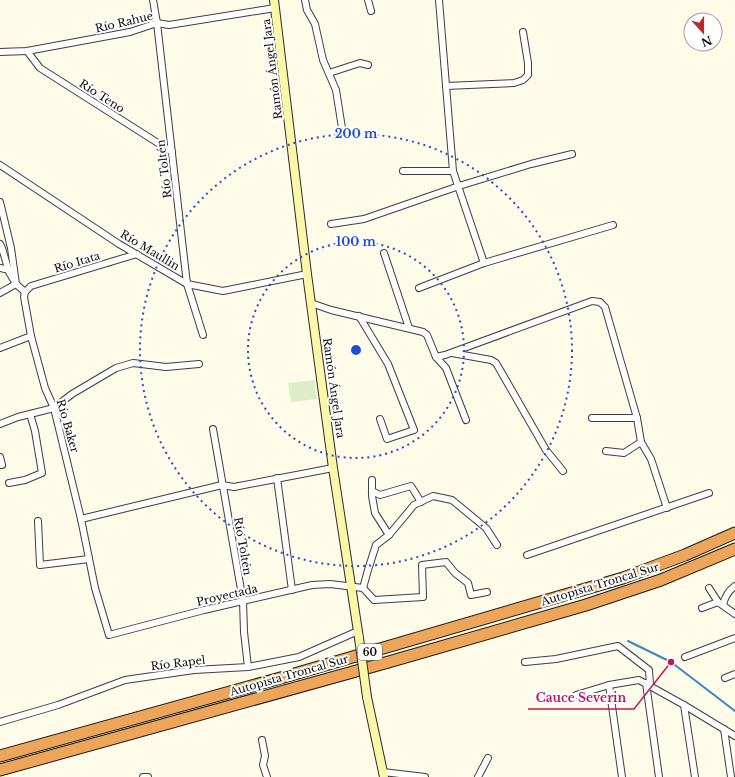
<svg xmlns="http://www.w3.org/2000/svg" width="735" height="777" viewBox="0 0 735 777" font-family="'Libre Baskerville',serif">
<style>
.pitch{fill:#deedc7}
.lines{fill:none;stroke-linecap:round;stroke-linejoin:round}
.stream{stroke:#3c86c6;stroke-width:2}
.minor-casing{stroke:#3e3e3e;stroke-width:8}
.secondary-casing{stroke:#2d2d2d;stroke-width:10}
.motorway-casing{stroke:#1c1c1c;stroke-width:13}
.minor{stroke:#fff;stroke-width:6}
.secondary{stroke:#fbf7a8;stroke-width:8}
.motorway{stroke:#eda559;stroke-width:11}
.secondary-bridge-casing{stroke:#2d2d2d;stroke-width:10;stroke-linecap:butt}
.secondary-bridge{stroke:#fbf7a8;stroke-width:8}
.ring{fill:none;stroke:#1d4ed8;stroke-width:2;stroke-dasharray:2 4}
.labels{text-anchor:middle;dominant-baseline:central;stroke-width:4;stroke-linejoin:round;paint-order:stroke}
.shield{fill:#fff;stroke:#545454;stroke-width:1}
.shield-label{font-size:10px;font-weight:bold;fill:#0b0b0b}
.street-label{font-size:11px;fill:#0b0b0b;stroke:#fff}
.centre{fill:#1d4ed8;stroke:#fff;stroke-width:2}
.ring-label{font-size:12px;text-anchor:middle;font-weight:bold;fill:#1d4ed8;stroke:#fff;stroke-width:4;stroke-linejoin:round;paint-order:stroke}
.leader{fill:none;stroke:#c2185b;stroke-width:1.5}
.callout-dot{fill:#c2185b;stroke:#fff;stroke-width:1.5}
.callout-label{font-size:12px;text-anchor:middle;font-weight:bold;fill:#c2185b;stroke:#fff;stroke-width:4;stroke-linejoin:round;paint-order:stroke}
</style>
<rect width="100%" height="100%" fill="#fefbe9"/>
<polygon class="pitch" points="315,380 317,399 291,402 288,383"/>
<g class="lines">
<polyline class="stream" points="628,641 671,662 735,711"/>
<g class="minor-casing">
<g id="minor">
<polyline points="153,0 157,23 187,284 203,335"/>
<polyline points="305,0 307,10 315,24 323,60 336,90 342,128"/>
<polyline points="368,0 371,11"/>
<polyline points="439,0 453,171 484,263"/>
<polyline points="27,51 40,68 172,152"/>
<polyline points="0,52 27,51 130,32 157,23 169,25 275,8"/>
<polyline points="329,73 360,63 368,65"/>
<polyline points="446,86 514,83 523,80 528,75 528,63 523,32"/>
<polyline points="0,165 119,244 187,284 223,291 307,274"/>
<polyline points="403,171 453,171"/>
<polyline points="0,202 11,248 16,284 25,292 24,297 31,336 45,388 54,408 81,519 95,588 109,635 204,610 312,585 330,584 363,588 368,570 376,545 389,535 414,505 433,496 452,500 486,528 497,545"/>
<polyline points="331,224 364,219 459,186 531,164 572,154"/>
<polyline points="0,244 2,248 9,272 16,284 0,293"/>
<polyline points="384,253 409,328"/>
<polyline points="0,268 9,270"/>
<polyline points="419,288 484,263 613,225"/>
<polyline points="25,292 31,286 137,254"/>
<polyline points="311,303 331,310 423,332 427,335 436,357 445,355 592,301 600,302 605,307 637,418 641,442 624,453 606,451"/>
<polyline points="359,316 388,364 414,430 387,439 380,419"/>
<polyline points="0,348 31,336"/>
<polyline points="452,353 491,360 496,363 546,450 563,471"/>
<polyline points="436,357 446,368 466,420"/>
<polyline points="592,418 637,418"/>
<polyline points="0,424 18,417 54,408 72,394 116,368 133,363 166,367 199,364"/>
<polyline points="213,429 243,601 244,632 248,667"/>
<polyline points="641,442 651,459 667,508"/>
<polyline points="0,457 2,465"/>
<polyline points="277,478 292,590"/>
<polyline points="372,480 372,496 375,513 389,535"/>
<polyline points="9,483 25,480 42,473 35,431 30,414"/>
<polyline points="372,491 380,495 411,486 421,502"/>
<polyline points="81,519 222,485 234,487 333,468"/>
<polyline points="38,521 40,565 89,559"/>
<polyline points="527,555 709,493"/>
<polyline points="363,588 374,600 423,597 422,565 446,562 455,573 468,583 471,595 487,592"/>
<polyline points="709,588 718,602"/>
<path d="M723,605c2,-9 5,-14 12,-19"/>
<polyline points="702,608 718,602 735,614"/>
<polyline points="685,657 735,638"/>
<polyline points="525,662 556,659 618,646 649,670 650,685"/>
<polyline points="725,678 735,674"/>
<polyline points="646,683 659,777"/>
<polyline points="609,685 622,777"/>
<polyline points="576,695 609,685 639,680 684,705 735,736"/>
<polyline points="684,705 695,777"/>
<polyline points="0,722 58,705 125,680 194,670 248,667 299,657 358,631"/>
<polyline points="724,729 731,777"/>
<polyline points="262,740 265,756 263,765 267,777"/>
<polyline points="383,772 425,777"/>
<polyline points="143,777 148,777"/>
<polyline points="478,777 488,758"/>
</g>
</g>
<g class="secondary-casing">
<g id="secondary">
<polyline points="274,0 307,274 333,468 359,638"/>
<polyline points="367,697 384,777"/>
</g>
</g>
<g class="motorway-casing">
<g id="motorway">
<polyline points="0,756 284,677 623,578 685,555 735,533"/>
<polyline points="0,770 385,663 586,605 661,580 735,549"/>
</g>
</g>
<use href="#minor" class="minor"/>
<use href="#secondary" class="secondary"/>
<use href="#motorway" class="motorway"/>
<g class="secondary-bridge-casing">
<polyline id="secondary-bridge" points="359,638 367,697"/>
</g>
<use href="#secondary-bridge" class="secondary-bridge"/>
</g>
<g class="ring">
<circle cx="356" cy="350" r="108"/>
<circle cx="356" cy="350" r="216"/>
</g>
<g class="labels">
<rect class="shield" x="358" y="644" width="24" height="16" rx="3"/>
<g class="shield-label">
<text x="370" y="652">60</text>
</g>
<g class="street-label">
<text transform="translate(124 22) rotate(-13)">Río Rahue</text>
<text transform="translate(272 69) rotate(-97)">Ramón Ángel Jara</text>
<text transform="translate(102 96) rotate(33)">Río Teno</text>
<text transform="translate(164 169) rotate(-97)">Río Toltén</text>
<text transform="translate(150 250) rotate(31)">Río Maullin</text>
<text transform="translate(77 262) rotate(-17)">Río Itata</text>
<text transform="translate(334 388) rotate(82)">Ramón Ángel Jara</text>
<text transform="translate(68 426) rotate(74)">Río Baker</text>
<text transform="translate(243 546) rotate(80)">Río Toltén</text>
<text transform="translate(600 584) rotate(-17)">Autopista Troncal Sur</text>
<text transform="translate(227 595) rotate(-13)">Proyectada</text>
<text transform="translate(178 663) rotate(-7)">Río Rapel</text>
<text transform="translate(289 675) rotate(-16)">Autopista Troncal Sur</text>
</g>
</g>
<circle cx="356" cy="350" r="6" class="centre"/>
<g class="ring-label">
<text x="356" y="138">200 m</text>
<text x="356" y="246">100 m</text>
</g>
<path class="leader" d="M671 662L634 709H528"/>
<circle class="callout-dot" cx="671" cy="662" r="4"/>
<g class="callout-label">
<text x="581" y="702">Cauce Severin</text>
</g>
<g transform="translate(703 32) rotate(159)"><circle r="19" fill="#ffffff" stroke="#9d9d9d"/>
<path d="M0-3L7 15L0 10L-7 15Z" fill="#b32d2b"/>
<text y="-6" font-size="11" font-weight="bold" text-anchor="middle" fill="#0b0b0b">N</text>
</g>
</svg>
